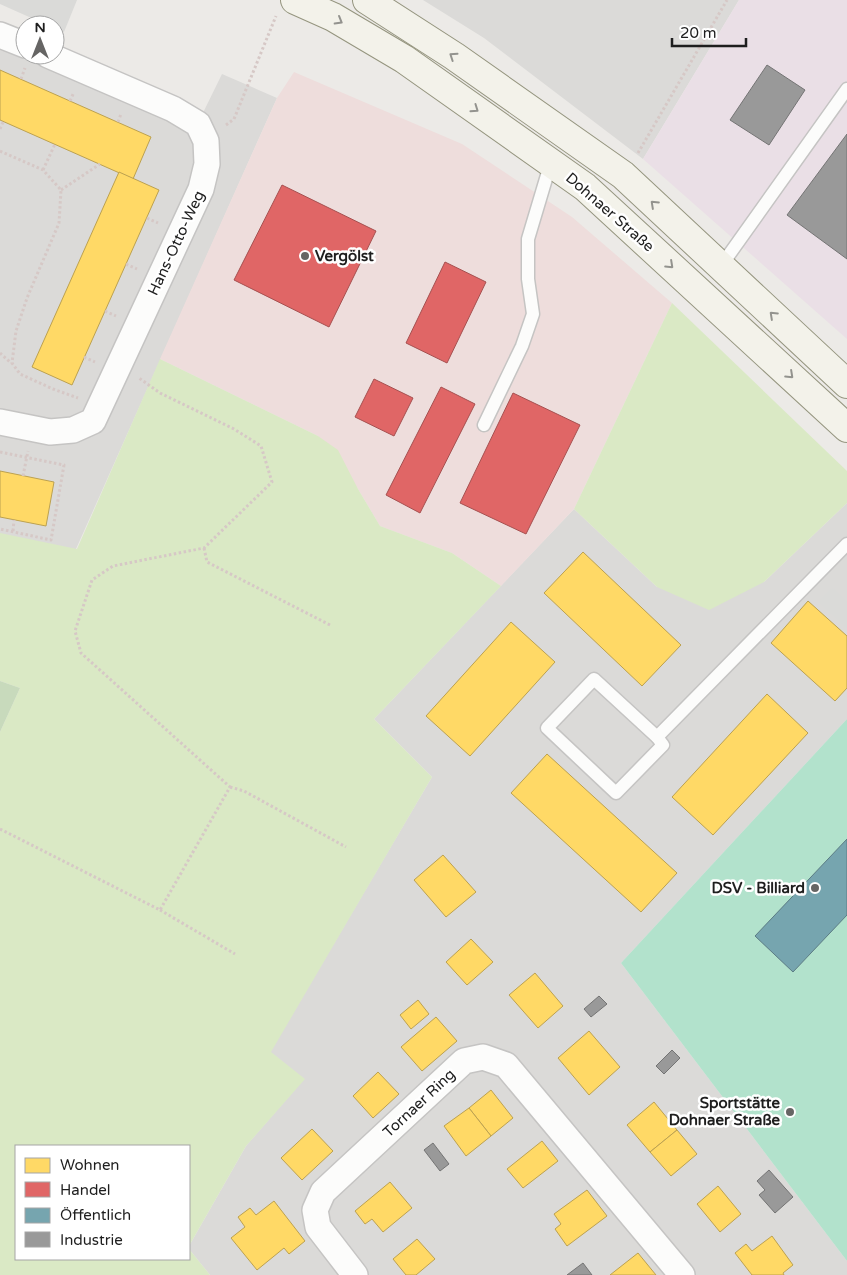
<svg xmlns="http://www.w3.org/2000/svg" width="847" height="1275" viewBox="0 0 847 1275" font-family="'Varela Round',sans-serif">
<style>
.residential{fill:#dbdad8}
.commercial{fill:#eedddc}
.industrial{fill:#eadfe6}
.religious{fill:#dadad8}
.grass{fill:#dae9c5}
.forest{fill:#c8dabc}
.pitch{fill:#b2e2cc}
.homes{fill:#ffd966;stroke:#bca150}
.shops{fill:#e06666;stroke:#a65050}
.public{fill:#76a5af;stroke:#5c7c84}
.industry{fill:#999;stroke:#747474}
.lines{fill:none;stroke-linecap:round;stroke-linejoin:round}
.service-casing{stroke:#c5c4c3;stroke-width:15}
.minor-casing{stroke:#c5c4c3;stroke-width:28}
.secondary-casing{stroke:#95957f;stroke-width:30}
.path{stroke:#d6c8c6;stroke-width:3;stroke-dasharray:2.5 2.5;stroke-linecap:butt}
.service{stroke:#fcfcfb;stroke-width:12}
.minor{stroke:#fcfcfb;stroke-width:25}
.secondary{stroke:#f3f2ea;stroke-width:28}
.oneway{stroke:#93938e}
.poi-dot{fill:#666564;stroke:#fff;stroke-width:2}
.labels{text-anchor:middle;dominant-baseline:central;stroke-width:5;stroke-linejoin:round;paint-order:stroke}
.street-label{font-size:15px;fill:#1e1e1e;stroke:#fff}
.poi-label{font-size:15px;font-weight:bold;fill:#1e1e1e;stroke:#fff;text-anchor:end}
</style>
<rect width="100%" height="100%" fill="#eceae7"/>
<g class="residential">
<polygon points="423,0 739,0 643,159 484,38"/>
<polygon points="0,35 25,55 48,55 198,123 222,74 277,98 76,549 0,681"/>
<polygon points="847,503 847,719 621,963 847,1261 847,1275 210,1275 189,1249 189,1246 246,1146 304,1079 270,1052 432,777 374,719 574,509 657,587 764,582"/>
</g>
<polygon class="commercial" points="294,72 462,144 572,217 672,303 574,509 501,586 452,553 380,526 358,489 318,436 160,359 277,98"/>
<polygon class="industrial" points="739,0 847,0 847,339 643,159"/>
<g class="religious">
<polygon points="0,0 77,0 64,32 55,29 55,25 47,25 0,4"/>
<polygon points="832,588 847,602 847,628 819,602"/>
</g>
<g class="grass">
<polygon points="672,303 847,471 847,503 764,582 709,610 657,587 574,509"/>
<polygon points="160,359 318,436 338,450 358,489 380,526 452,553 501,586 374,719 432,777 271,1052 305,1079 246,1146 189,1246 189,1146 16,1146 16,1259 189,1259 189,1249 210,1275 0,1275 0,732 20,688 0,681 0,533 77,549"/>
</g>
<polygon class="forest" points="0,681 20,688 0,732"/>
<polygon class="pitch" points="847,719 847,1261 621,963"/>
<g class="homes">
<polygon points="0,70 151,137 133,179 0,120"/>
<polygon points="119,172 159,190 72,385 32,367"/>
<polygon points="0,471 54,482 46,526 0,517"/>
<polygon points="583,552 681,645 642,686 544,593"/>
<polygon points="808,601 847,636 847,688 835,701 771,643"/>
<polygon points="511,622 555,662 470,756 426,716"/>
<polygon points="767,694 808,733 713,835 672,797"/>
<polygon points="547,754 677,873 641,912 511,793"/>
<polygon points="443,855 476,892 446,917 414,880"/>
<polygon points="471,939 493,962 467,985 446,962"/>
<polygon points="535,973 563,1006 538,1028 509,995"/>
<polygon points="418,1000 429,1014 411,1029 400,1015"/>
<polygon points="436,1017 457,1041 422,1071 401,1047"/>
<polygon points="589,1031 620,1067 589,1095 558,1058"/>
<polygon points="378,1072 399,1094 373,1118 353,1096"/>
<polygon points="491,1090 513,1118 491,1136 469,1108"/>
<polygon points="654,1102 677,1130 650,1152 627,1125"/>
<polygon points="469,1108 491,1136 466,1156 444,1126"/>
<polygon points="312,1129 333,1151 302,1180 281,1158"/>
<polygon points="677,1130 697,1154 671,1176 650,1152"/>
<polygon points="542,1141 558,1161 523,1188 507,1169"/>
<polygon points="390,1182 412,1208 383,1232 372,1219 365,1224 355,1211"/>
<polygon points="718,1186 741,1214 720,1232 697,1204"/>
<polygon points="587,1190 607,1216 567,1246 555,1229 561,1224 554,1214"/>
<polygon points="274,1201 305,1241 289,1254 284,1248 257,1270 231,1238 245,1227 238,1217 250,1208 256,1215"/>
<polygon points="772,1236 793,1265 783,1273 784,1275 752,1275 735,1253 746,1244 752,1251"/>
<polygon points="417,1239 435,1259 416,1275 406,1275 393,1259"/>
<polygon points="638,1253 656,1275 610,1275"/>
</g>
<g class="shops">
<polygon points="282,185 376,231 329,327 234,280"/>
<polygon points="445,262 486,282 447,363 406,343"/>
<polygon points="374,379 413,398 394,436 355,417"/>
<polygon points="441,387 475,404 420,513 386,495"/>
<polygon points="513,393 580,425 526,534 460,503"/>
</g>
<polygon class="public" points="847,839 847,915 793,972 755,936"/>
<g class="industry">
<polygon points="767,65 805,90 769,145 730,120"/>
<polygon points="847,134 847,259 787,215"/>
<polygon points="599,996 607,1004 591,1017 584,1009"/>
<polygon points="672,1050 680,1058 664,1074 656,1066"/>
<polygon points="433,1143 449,1164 440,1171 424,1150"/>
<polygon points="769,1170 793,1197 775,1213 759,1195 765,1190 757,1181"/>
<polygon points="583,1263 592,1275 567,1275"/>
</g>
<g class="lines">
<g class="service-casing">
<g id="service">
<polyline points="721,266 847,89"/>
<polyline points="484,425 522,346 533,314 528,279 528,239 551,162"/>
<polygon points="594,679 657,737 663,745 616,793 547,728"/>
<polyline points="657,737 847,544"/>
</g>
</g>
<g class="minor-casing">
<g id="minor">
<polyline points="0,35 25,45"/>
<polyline points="0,422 50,432 73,430 93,421 201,189 207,164 206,141 198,124 173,109 48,55"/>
<polyline points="355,1275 318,1227 315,1210 323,1192 464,1061 483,1057 506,1065 682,1275"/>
</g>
</g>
<g class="secondary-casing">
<g id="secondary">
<polyline points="295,0 333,17 404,59 585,187 847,428"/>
<polyline points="367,0 454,56 623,175 847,384"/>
</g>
</g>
<g class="path">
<polyline points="21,79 25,68"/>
<polyline points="70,101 74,92"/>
<polyline points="118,122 121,114"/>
<polyline points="226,125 234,119 276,16"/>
<polyline points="0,129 3,122"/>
<polyline points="0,151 43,170 61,190 59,223 27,298 16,331 12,363 20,374 53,389 78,398"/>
<polyline points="638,153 727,0"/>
<polyline points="43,170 55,144"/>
<polyline points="61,190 100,164"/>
<polyline points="147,218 158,223"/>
<polyline points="126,264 137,269"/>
<polyline points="105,311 116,316"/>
<polyline points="0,353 11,363"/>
<polyline points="84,357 95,362"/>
<polyline points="0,452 64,465 51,540 0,529"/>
<polyline points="23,476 28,451"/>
<polyline points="13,531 14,520"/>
<polyline points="204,548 207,562 332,626"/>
<polyline points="230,787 244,791 346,847"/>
<polyline points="0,829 160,910 230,787 81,653 75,631 92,580 113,566 204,548 272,482 261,446 234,429 160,393 139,378"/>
<polyline points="160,910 235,954"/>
</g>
<use href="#service" class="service"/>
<use href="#minor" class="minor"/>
<use href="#secondary" class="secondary"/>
</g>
<defs><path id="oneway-chevron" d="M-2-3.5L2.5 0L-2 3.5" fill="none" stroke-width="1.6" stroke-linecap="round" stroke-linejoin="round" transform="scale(1.25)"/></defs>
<g class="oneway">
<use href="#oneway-chevron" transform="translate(339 21) rotate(30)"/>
<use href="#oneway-chevron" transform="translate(453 56) rotate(-146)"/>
<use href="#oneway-chevron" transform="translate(475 109) rotate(35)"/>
<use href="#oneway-chevron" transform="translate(654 204) rotate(-137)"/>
<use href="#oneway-chevron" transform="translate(670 265) rotate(43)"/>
<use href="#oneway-chevron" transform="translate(773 315) rotate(-137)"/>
<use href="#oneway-chevron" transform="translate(790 375) rotate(43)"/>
</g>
<g class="poi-dot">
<circle cx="305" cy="256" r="5"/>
<circle cx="815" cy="888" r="5"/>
<circle cx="790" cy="1112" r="5"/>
</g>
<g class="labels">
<g class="street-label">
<text transform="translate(610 212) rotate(41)">Dohnaer Straße</text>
<text transform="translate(176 243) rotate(-65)">Hans-Otto-Weg</text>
<text transform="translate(419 1103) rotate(-43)">Tornaer Ring</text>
</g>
<g class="poi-label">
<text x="315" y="256" text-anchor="start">Vergölst</text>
<text x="805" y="888">DSV - Billiard</text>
<text x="780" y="1103">Sportstätte<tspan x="780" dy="17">Dohnaer Straße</tspan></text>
</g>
</g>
<rect x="15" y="1145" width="175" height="115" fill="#ffffff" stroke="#a5a5a5"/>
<rect x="25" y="1158" width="25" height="15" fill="#ffd966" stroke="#a5a5a5"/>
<text x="60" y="1170" font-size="15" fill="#1e1e1e">Wohnen</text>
<rect x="25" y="1182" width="25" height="15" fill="#e06666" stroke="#a5a5a5"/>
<text x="60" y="1195" font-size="15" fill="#1e1e1e">Handel</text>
<rect x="25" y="1208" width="25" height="15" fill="#76a5af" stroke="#a5a5a5"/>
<text x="60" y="1220" font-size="15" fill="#1e1e1e">Öffentlich</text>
<rect x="25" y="1232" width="25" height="15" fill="#999999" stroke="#a5a5a5"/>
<text x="60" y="1245" font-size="15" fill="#1e1e1e">Industrie</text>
<g transform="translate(40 40)"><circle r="24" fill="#ffffff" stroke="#a5a5a5"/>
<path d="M0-4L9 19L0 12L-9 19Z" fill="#666564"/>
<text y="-8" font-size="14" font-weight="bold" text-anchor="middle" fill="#1e1e1e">N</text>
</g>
<path d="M672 38v8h74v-8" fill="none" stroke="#1e1e1e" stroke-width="2.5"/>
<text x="680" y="38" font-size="15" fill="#1e1e1e" stroke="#ffffff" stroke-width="4" paint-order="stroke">20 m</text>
</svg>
